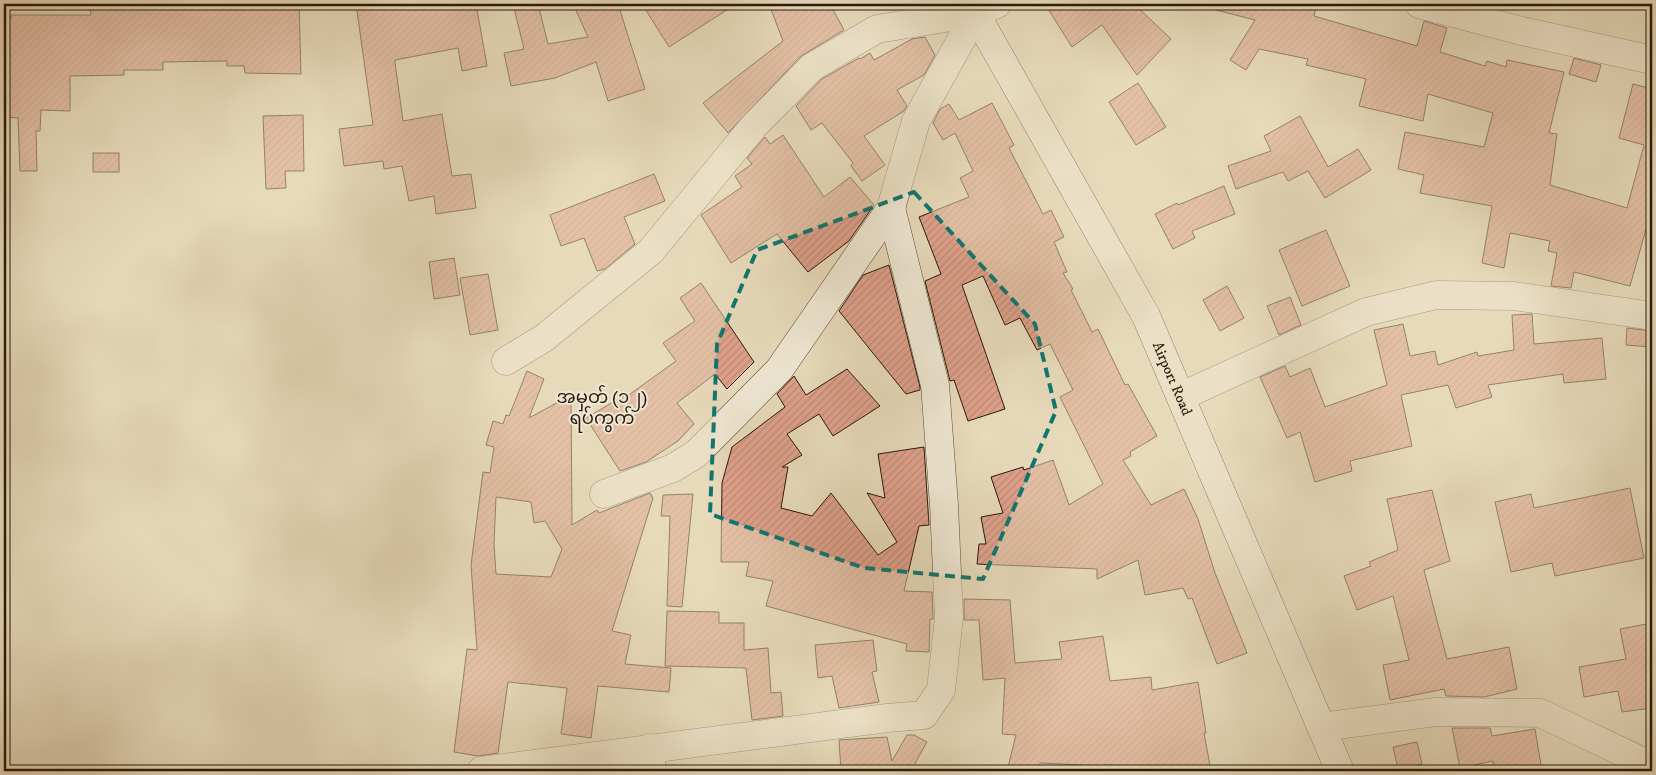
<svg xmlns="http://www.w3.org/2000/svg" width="1656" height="775" viewBox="0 0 1656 775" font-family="'IM FELL DW Pica','Noto Sans Myanmar',serif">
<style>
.building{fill:url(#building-hatch);stroke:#291a0a;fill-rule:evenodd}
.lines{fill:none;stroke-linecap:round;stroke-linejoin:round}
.street-casing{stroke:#584a36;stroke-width:29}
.secondary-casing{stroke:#291a0a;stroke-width:29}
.street{stroke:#efe7d3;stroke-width:28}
.secondary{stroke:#efe7d3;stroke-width:28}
.marked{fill:none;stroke:#0f766e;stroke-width:4;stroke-dasharray:10 6;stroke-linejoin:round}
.labels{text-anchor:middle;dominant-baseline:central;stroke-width:4;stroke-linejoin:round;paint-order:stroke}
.street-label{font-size:15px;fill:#291a0a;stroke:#efe7d3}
.quarter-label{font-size:18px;fill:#291a0a;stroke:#efe7d3}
</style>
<defs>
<pattern id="building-hatch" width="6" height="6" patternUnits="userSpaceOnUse" patternTransform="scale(1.25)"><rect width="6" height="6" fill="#dfa18c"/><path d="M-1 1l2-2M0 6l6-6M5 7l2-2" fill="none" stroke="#bf8a77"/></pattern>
</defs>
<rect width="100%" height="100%" fill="#e7dabb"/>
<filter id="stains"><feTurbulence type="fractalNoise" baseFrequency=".004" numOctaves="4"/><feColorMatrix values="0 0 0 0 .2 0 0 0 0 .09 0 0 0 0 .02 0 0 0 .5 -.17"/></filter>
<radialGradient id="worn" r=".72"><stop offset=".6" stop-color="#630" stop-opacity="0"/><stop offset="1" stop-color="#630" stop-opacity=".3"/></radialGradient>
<g class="building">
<polygon points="90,4 174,6 174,4 299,4 301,74 245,73 244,66 227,66 227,61 163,62 163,70 124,70 124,75 70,76 70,111 41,110 40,131 36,131 37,171 20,171 18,118 4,117 4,19 11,19 11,15 91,15"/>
<polygon points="356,4 476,4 487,66 462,71 458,48 395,60 395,63 403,121 442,114 452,176 471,174 476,208 436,214 434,196 409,201 402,166 384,169 383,161 344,166 339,129 373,125"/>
<polygon points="513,4 538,4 548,44 588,37 573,4 618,4 645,89 608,101 596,62 555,78 511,86 504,53 524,49"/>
<polygon points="642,4 736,4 669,47"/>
<polygon points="769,4 830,4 844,30 801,56 728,133 703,103 783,41"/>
<polygon points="1045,4 1134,4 1171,39 1137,75 1102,25 1072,47"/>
<polygon points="1216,4 1317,4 1314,16 1417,46 1424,21 1447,28 1440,52 1485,66 1487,61 1506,67 1507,60 1564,72 1549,133 1557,134 1550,185 1627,208 1644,145 1619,138 1633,84 1652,89 1652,208 1630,286 1574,272 1571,288 1551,286 1557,253 1548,251 1550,241 1510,233 1504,268 1482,263 1492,206 1420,193 1424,175 1398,169 1405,132 1484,147 1493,113 1428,94 1423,121 1359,106 1366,79 1306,65 1308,59 1259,49 1246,70 1230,60 1255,20 1216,10"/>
<polygon points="925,37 935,55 924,75 897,90 907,106 904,111 864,136 885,165 862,181 851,166 853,163 822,123 811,130 796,106 822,79 859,58 860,59 870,53 874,60 912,39"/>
<polygon points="1574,58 1601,65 1596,82 1569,74"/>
<polygon points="1138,83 1166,127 1136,145 1109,102"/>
<polygon points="992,103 1014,145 1009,148 1043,214 1051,210 1064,237 1054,242 1067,272 1063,273 1073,289 1071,290 1092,332 1098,329 1125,385 1128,384 1157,436 1130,452 1131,456 1123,460 1151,505 1184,489 1198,519 1215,573 1247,653 1217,664 1192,598 1188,599 1183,588 1145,595 1138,560 1097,579 1097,569 977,564 979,544 986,544 981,517 1003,513 991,477 1023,467 1024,470 1053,460 1069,505 1103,484 1060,397 1073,390 1050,344 1037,350 1020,318 1005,325 983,276 962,285 1005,409 968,421 954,380 950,381 925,281 941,274 919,217 969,197 960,178 973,171 955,133 943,140 933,123 940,109 949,104 959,120"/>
<polygon points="303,115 304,171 285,171 286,188 266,189 263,116"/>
<polygon points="1300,116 1328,167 1358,149 1371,170 1325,198 1308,171 1288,181 1283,172 1236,189 1228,166 1271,151 1264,136"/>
<polygon points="783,135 824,197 850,177 874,205 849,241 808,272 777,234 731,263 701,215 742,187 735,176 752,164 747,158 765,137 770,144"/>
<rect x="93" y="153" width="26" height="19"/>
<polygon points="654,174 665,201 624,217 635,244 605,269 597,271 584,238 561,246 550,215"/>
<polygon points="1224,186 1235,214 1192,231 1195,238 1173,249 1155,214 1177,203 1178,205"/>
<polygon points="1326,230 1350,286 1302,306 1279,250"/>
<polygon points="454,258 460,295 434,299 429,262"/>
<polygon points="889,265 920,387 920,390 906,394 839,311 863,275"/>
<polygon points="488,274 498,330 470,335 460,278"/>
<polygon points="701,283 754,362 727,389 715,374 677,403 694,424 678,441 646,462 620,471 586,418 625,395 626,397 676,361 663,343 695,321 680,298"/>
<polygon points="1227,286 1244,318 1220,331 1203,300"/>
<polygon points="1290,297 1301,325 1279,335 1267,306"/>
<polygon points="1532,314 1534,344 1602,338 1606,379 1564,383 1563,374 1488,385 1492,397 1456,408 1448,385 1401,395 1412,446 1350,461 1352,471 1315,482 1300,432 1287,438 1260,377 1285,366 1290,377 1310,368 1325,407 1387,385 1374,330 1403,324 1410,356 1435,351 1438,365 1477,352 1478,356 1514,350 1512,315"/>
<polygon points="1627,328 1652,331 1652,347 1626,345"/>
<polygon points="847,369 880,406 833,436 819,414 787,434 802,455 782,467 788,467 781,508 812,516 831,493 878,555 897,542 867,493 885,498 878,454 924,447 929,525 919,526 904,591 932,592 933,616 933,619 930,619 929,652 906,651 907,644 766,606 773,581 746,576 749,562 721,562 722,483 732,447 785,407 777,394 794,376 806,395"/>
<path d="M527,371l17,8 -15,39 42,-23 1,130 25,-15 2,3 51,-20 3,5 -41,133 19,4 -6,29 46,4 -2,24 -71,-6 -7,52 -30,-4 6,-46 -59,-6 -10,71 -20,3 -24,-4 13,-103 10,1 -6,-85 12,-93 7,1 4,-26 -8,-2 7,-24 10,3 3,-9 3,1zM496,497l35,5 3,21 11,-2 17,28 -11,28 -55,-3 -2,-30z"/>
<polygon points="1630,488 1644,558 1555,576 1552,563 1511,572 1495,502 1531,494 1534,508"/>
<polygon points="1432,490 1450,561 1424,570 1447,659 1509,647 1517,689 1484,697 1446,696 1444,689 1390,700 1383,665 1409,660 1393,596 1357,610 1344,576 1371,566 1369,562 1398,550 1387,499"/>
<polygon points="693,494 682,607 667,606 670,516 661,516 663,495"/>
<polygon points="964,599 1010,600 1015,663 1062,659 1059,642 1103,636 1110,681 1151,677 1152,690 1198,682 1206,733 1204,733 1211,771 1167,771 1166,766 1104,765 1103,766 1040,763 1038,771 1007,771 1016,735 1002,734 1005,678 983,680 979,620 964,620"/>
<polygon points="667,611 719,612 719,623 744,623 744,650 768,648 771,693 781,692 783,716 752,720 746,668 665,666"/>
<polygon points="1652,623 1652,708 1622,712 1618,691 1584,697 1579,667 1626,659 1620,629"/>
<polygon points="873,640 877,671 872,672 879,702 839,708 832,676 818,678 815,645"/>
<polygon points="1452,728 1490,728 1492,736 1535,729 1542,771 1494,771 1493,761 1460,768"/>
<polygon points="907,735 914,735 927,742 911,771 887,771 888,769 841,771 839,740 887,737 892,761"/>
<polygon points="1417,742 1422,764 1398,769 1393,747"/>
</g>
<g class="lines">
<g class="street-casing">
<g id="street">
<polyline points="1419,4 1522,31 1652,60"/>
<polyline points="506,361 544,338 651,251 753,127 812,67 877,29 976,13"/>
<polyline points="1182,396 1366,312 1436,295 1514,296 1652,316"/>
<polyline points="604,494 673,468 696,454 779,370 891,208 916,121 976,13 997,4"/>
<polyline points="1321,727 1436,712 1540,713 1652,766"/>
<polyline points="649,748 652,771"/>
<polyline points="481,771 887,718 924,715 941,690 949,617 944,505 935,385 891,208"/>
</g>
</g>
<g class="secondary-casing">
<g id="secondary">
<path id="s1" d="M970,4l176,312 194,455"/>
</g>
</g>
<use href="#street" class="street"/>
<use href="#secondary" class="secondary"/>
</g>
<path d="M0 0H1656V775H0ZM914,192l121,132 21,87 -73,168 -119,-11 -154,-54 7,-170 40,-94z" fill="#e7dabb" fill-opacity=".55" fill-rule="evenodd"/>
<path class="marked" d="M914,192l121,132 21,87 -73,168 -119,-11 -154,-54 7,-170 40,-94z"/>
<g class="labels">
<g class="street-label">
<text stroke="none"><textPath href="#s1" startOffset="426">Airport Road</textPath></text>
</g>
<g class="quarter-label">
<text x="602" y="398">အမှတ် (၁၂)<tspan x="602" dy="21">ရပ်ကွက်</tspan></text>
</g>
</g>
<rect width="1656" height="775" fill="none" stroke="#e7dabb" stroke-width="20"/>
<rect x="5" y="5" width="1646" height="765" fill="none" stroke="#291a0a" stroke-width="2.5"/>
<rect x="10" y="10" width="1636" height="755" fill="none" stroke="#291a0a"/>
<rect width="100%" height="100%" filter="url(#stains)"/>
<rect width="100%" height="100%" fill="url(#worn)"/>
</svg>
